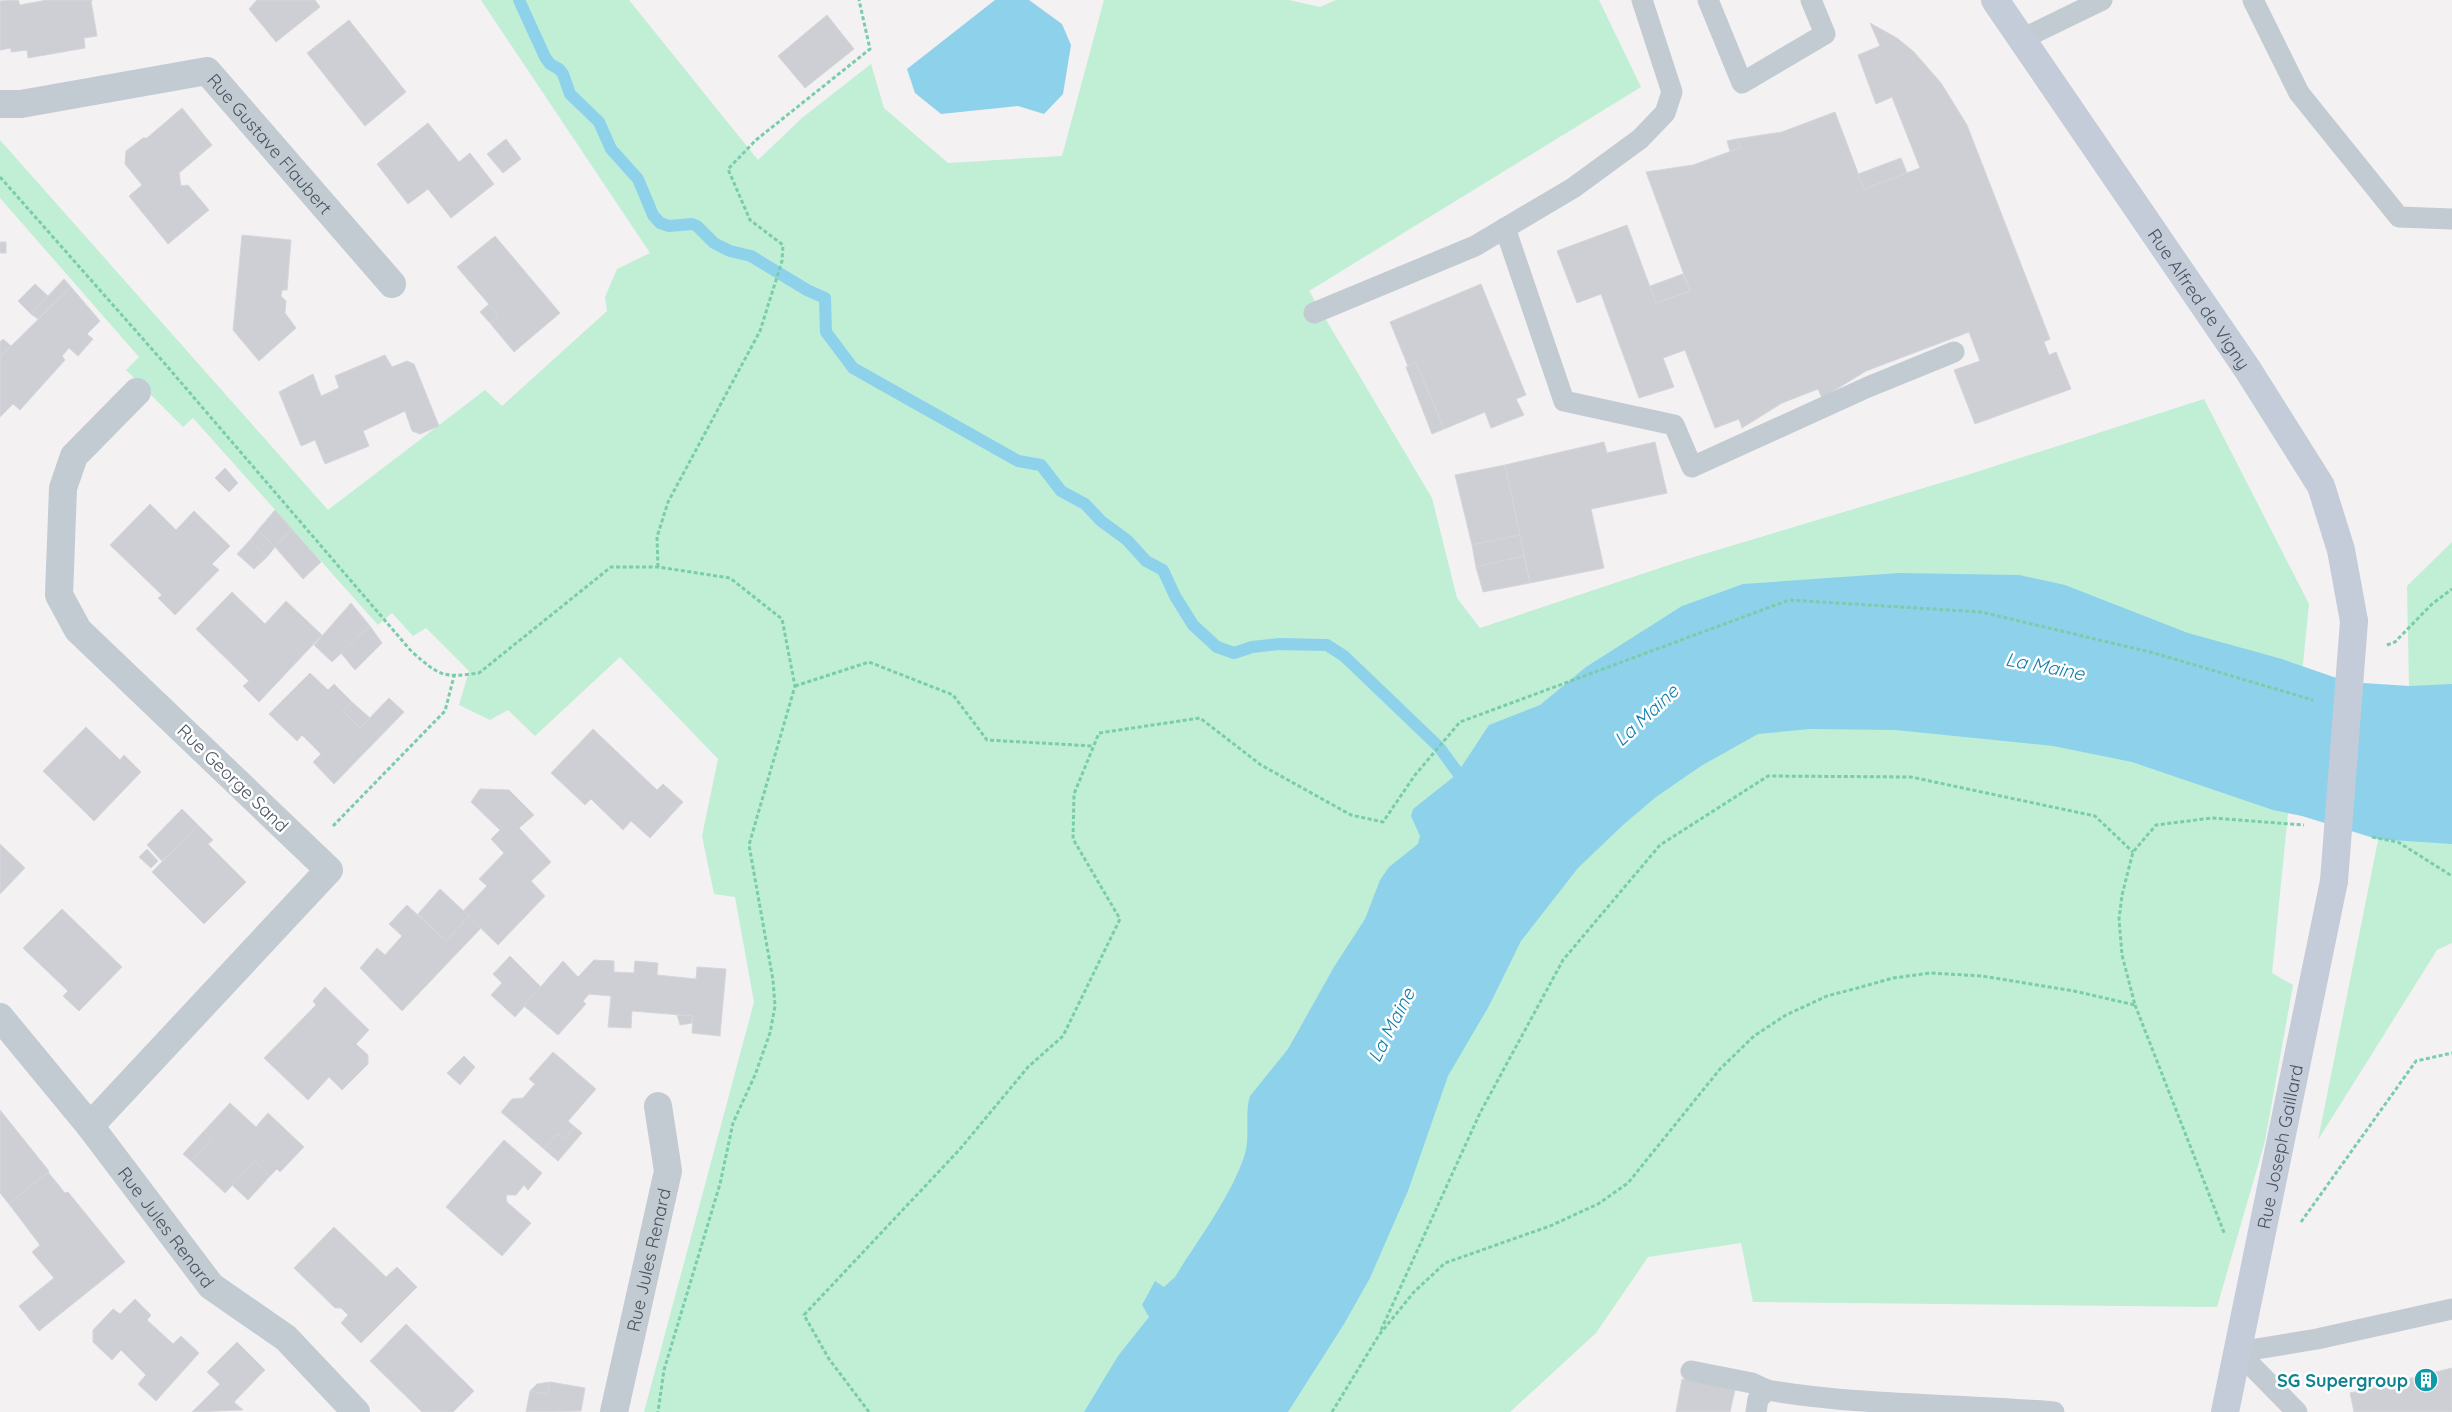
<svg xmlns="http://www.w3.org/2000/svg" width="2452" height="1412" viewBox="0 0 2452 1412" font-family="Quicksand,sans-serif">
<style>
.green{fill:#c0efd6}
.water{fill:#8ed1eb}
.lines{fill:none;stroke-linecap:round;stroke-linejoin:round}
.stream{stroke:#8ed1eb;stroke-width:12}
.building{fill:#cecfd5;stroke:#d5d6dc}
.path{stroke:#79cdaa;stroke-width:3;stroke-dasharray:4 2.5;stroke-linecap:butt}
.service{stroke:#c2cad2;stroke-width:21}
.minor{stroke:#c2cad2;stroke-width:28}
.secondary{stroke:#c4ccd9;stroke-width:28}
.secondary-bridge{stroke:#c4ccd9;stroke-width:28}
.labels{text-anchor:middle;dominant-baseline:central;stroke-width:5;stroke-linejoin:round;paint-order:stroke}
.street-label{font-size:18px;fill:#49525e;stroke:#fff}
.culture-label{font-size:18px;font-weight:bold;fill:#0d838f;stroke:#fff;text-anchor:end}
.water-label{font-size:19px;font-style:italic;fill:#0e7eab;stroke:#fff}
</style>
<rect width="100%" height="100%" fill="#f3f1f1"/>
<g class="green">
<polygon points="481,0 629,0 758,160 802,118 871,64 884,108 948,163 1062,156 1104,0 1289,0 1320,7 1336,0 1599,0 1641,87 1309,291 1432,498 1457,598 1480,628 1684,560 1967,475 2204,399 2309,604 2272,973 2293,985 2265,1141 2217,1307 1753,1302 1741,1243 1648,1257 1596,1333 1510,1412 644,1412 754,1002 735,897 714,894 702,836 718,759 620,657 535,736 508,710 490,720 459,705 469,671 426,628 413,636 392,613 378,625 193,418 183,427 126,370 139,357 0,198 0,140 328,510 485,390 502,406 607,311 605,297 617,269 650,253"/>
<polygon points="2452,542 2452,943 2437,950 2318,1140 2409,686 2407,586"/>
</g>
<g class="water">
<polygon points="995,0 1029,0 1062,24 1071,45 1063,94 1044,114 1018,106 941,114 915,93 907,69"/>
<path d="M1899,573l120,2 46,10 123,48 94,26 66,23 61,4 43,-2v160l-75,-5 -75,-23 -29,-6 -141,-48 -79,-16 -158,-16 -85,-1 -52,5 -57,32 -45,31 -33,28 -45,43 -57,73 -32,65 -41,70 -40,115 -38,87 -26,46 -56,88h-204l34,-56 31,-39 -7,-12 13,-24 9,6 11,-10c23,-38 54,-77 69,-120 7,-20 0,-41 6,-61l38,-47 46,-82 31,-48 15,-39 9,-13 29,-23 2,-8 -9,-20 2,-7 43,-34 33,-50 51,-20 46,-38 96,-61 61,-22z"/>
</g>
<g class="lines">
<polyline class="stream" points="519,0 545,57 550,64 559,69 563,74 570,94 599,122 611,149 638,179 653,215 660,223 669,226 692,224 697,226 714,243 730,251 751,256 807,290 825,298 826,332 853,368 1018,461 1041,465 1061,491 1085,504 1101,521 1127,540 1146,561 1163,570 1175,596 1193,625 1217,647 1234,653 1252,647 1279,644 1327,645 1344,656 1439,747 1458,773 1471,783"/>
</g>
<g class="building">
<polygon points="18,0 20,5 47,0 93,0 91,1 97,36 84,38 85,48 28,58 27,50 11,52 11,48 0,50 0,1"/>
<polygon points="257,0 315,0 320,7 276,42 249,9"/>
<polygon points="827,15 854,49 805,88 778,56"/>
<polygon points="349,20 406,92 365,126 307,53"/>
<polygon points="1870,23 1897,38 1914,52 1941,83 1967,125 2050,339 2044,342 2049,355 2056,352 2071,389 1975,424 1954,370 1980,361 1969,332 1866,371 1822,398 1818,389 1782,403 1742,428 1739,419 1715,428 1685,350 1663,358 1674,387 1639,398 1601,294 1577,303 1557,251 1627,225 1656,303 1690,291 1646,172 1693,165 1740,148 1736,139 1782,132 1835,112 1864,189 1920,168 1892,97 1876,104 1858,55 1880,46"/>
<polygon points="182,108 212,145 179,173 181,186 188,185 209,210 168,244 129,196 142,185 125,164 126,151 143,138 147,138"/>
<polygon points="428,123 459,162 470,153 494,184 451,218 428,189 408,204 377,164"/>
<polygon points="506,139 521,159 503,173 487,154"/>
<polygon points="1736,139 1740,148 1730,151 1727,141"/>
<polygon points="1901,158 1907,173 1864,189 1858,174"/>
<polygon points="242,235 291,240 287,290 282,290 281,296 286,301 285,313 296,328 259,361 233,330"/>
<polygon points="495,236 560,313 514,352 490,323 499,316 457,267"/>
<rect x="0" y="242" width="6" height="11"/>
<polygon points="1683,274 1690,291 1656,303 1650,286"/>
<polygon points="64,279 71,287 38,319 31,314"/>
<polygon points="35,284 48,296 31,314 18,301"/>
<polygon points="1481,284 1526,395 1516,399 1524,415 1491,428 1485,412 1444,429 1416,363 1408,366 1390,322"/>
<polygon points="71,287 100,321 87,334 93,339 78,356 69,348 62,356 65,360 20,410 13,404 0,417 0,357"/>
<polygon points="489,304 499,316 490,323 480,312"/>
<polygon points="3,339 11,346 0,357 0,342"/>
<polygon points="385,355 392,367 407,361 414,364 439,426 420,434 412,431 405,411 363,431 369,446 325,464 315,440 301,446 279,392 313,374 321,396 339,388 335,376"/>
<polygon points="1416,363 1444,429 1432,434 1406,367"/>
<polygon points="1604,442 1607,453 1655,442 1667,493 1591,509 1604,568 1530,583 1505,465"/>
<polygon points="1505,465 1520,535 1472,545 1455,475"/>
<polygon points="225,468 238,483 229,492 215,478"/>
<polygon points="150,504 176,530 194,511 230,546 212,564 219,570 175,615 158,598 162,595 110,545"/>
<polygon points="275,510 292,529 275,547 258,530"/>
<polygon points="292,529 321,562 303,579 275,547"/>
<polygon points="258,530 275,547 267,557 250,540"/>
<polygon points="1520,535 1524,556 1476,567 1472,545"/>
<polygon points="250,540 267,557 254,569 237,554"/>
<polygon points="1524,556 1530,583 1483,592 1476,567"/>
<polygon points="232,592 265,624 286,601 322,635 259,702 243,686 249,681 196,629"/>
<polygon points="351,603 370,626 332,662 314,645"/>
<polygon points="370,626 382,643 355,670 341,653"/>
<polygon points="310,673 328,690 334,684 352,702 343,711 360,728 389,698 404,712 334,784 313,762 321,754 302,735 297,741 269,714"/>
<polygon points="352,702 370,718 360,728 343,711"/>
<polygon points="86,727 120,760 124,755 141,772 94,821 43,771"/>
<polygon points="593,729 657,790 663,784 683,802 650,838 631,821 623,830 591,799 585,805 551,773"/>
<polygon points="480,789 509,790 534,815 519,828 551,862 531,881 545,896 498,945 463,911 487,886 479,879 504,853 491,839 500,830 471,802"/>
<polygon points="182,809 198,825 162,861 147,845"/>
<polygon points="198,825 213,840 208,844 246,882 204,924 152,872"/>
<polygon points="0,844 25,868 0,894"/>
<polygon points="147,849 158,861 151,868 139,857"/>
<polygon points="440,889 469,916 446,941 418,914"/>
<polygon points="407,905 446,941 469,916 481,928 402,1011 360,968 377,948 385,955 402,936 389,924"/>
<polygon points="62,909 122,967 79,1011 63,996 68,991 23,948"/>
<polygon points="510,956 541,987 515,1017 491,995 502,983 493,974"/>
<polygon points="594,960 614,961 614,972 634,973 635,961 658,963 657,975 696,979 697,967 726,969 720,1036 692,1033 693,1016 632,1011 631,1028 608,1027 611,996 589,994 583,1001 586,1004 558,1035 524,1006 563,961 578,977"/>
<polygon points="325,987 369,1030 356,1044 368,1055 368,1064 342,1090 329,1077 308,1100 264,1058 316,1005 313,1001"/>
<polygon points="677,1015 693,1016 692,1023 680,1025"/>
<polygon points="553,1052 596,1089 568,1121 575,1127 564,1139 557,1134 544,1149 501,1112 512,1099 523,1098 535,1084 529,1079"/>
<polygon points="464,1056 475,1067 460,1085 447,1073"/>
<polygon points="230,1103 256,1127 268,1113 304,1147 280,1172 277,1169 270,1176 255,1161 225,1193 191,1161 212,1139 204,1131"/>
<polygon points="0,1110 49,1171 9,1204 0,1193"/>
<polygon points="575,1127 582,1133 558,1161 544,1149 557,1134 564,1139"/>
<polygon points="204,1131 212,1139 191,1161 183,1154"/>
<polygon points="504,1140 542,1173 528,1190 524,1185 516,1195 506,1195 507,1202 531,1223 502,1256 446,1207"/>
<polygon points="255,1161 270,1176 248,1200 232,1185"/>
<polygon points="48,1172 65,1193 68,1192 125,1262 39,1331 19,1306 54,1278 32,1252 40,1245 9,1204"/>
<polygon points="334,1227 386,1277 397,1267 417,1287 361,1343 341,1323 348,1315 341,1308 335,1308 294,1268"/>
<polygon points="135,1299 151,1315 147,1320 173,1344 181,1336 199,1353 156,1401 138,1384 146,1375 121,1350 112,1360 93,1342 93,1330 113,1309 120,1314"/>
<polygon points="406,1324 474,1391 453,1412 422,1412 370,1361"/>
<polygon points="237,1342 265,1370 234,1402 243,1410 192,1412 220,1384 207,1372"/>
<polygon points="2452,1368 2452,1412 2354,1412 2350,1393"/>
<polygon points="1682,1379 1735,1390 1730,1412 1676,1412"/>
<polygon points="550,1382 585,1388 581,1411 526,1412 530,1391 547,1394"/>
<polygon points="550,1382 547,1394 530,1391 537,1384"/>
</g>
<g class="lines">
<g class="path">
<path d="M0,177l166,188 246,287c28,24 30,26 67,21l132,-106h47l72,11 52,41 13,67 -46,159 24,135 2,26 -5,27 -15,42 -22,48 -13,61 -56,186 -6,42"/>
<polyline points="658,567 657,537 668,502 760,331 782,261 783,245 750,220 728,169 756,140 870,49 859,0"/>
<polyline points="2387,645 2395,642 2432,604 2452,589"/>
<polyline points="795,686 869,662 953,695 987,740 1093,746"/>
<polyline points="333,826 445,711 454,676"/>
<polyline points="2372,837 2398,842 2452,876"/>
<polyline points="2135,1005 2225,1235"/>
<polyline points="2301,1222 2416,1061 2452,1053"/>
<polyline points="1381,1330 1480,1113 1563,960 1660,845 1768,776 1911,777 2095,816 2133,852"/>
<polyline points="869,1412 829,1359 804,1315 960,1149 1028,1067 1063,1036 1120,919 1073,839 1074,794 1099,733 1200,718 1261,765 1351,815 1383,822 1415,775 1460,722 1789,600 1981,612 2154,653 2313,700"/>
<polyline points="1332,1412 1379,1335 1414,1292 1445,1263 1550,1226 1598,1204 1628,1183 1720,1069 1754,1036 1786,1015 1827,996 1854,989 1893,978 1931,973 1982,976 2074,991 2135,1005 2122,955 2119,919 2122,895 2133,852 2156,825 2212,818 2304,825"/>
</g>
<g class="service">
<polyline points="1708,0 1742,83 1825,34 1811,0"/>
<polyline points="2253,0 2299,93 2399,217 2452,219"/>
<polyline points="2022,39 2102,0"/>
<polyline points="1505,228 1564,401 1674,425 1692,467 1868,387 1954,352"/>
<polyline points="1314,313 1475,246 1573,188 1640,139 1665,113 1672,92 1642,0"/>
<polyline points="2238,1352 2317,1339 2452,1309"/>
<polyline points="2238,1352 2297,1412"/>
<polyline points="1691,1371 1752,1383 1767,1390"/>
<path d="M1756,1412l2,-13 9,-9c95,16 191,14 287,22"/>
</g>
<g class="minor">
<path id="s1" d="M0,104h21l186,-33 185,213"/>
<path id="s2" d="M0,1017l90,109 121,160 75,52 70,74"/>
<polyline points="90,1126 329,870 78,630 59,595 63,488 74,456 137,392"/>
<path id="s3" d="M614,1412l54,-241 -10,-65"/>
</g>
<g class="secondary">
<path id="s4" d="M1995,0l253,370 73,116 20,64 13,71"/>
<path id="s5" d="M2225,1412l109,-531"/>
</g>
<polyline class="secondary-bridge" points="2334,881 2354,621"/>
</g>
<defs>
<g id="building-disc" transform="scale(1.25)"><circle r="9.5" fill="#0f9aa8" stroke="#fff"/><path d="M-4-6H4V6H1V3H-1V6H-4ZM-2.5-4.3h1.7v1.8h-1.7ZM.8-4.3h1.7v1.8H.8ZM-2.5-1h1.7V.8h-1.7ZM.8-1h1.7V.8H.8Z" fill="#fff"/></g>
</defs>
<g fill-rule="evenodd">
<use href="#building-disc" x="2426" y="1380"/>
</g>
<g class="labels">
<g class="street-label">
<text stroke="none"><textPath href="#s1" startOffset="306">Rue Gustave Flaubert</textPath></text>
<text stroke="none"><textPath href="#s4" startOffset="362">Rue Alfred de Vigny</textPath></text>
<text transform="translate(233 778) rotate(44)">Rue George Sand</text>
<text stroke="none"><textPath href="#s5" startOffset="271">Rue Joseph Gaillard</textPath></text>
<text stroke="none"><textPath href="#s2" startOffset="268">Rue Jules Renard</textPath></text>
<text stroke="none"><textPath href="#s3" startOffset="156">Rue Jules Renard</textPath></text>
</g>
<g class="culture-label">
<text x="2408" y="1380">SG Supergroup</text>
</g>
<g class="water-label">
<text transform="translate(2045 666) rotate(11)">La Maine</text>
<text transform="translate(1646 715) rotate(-43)">La Maine</text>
<text transform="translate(1391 1025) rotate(-63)">La Maine</text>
</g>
</g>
</svg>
